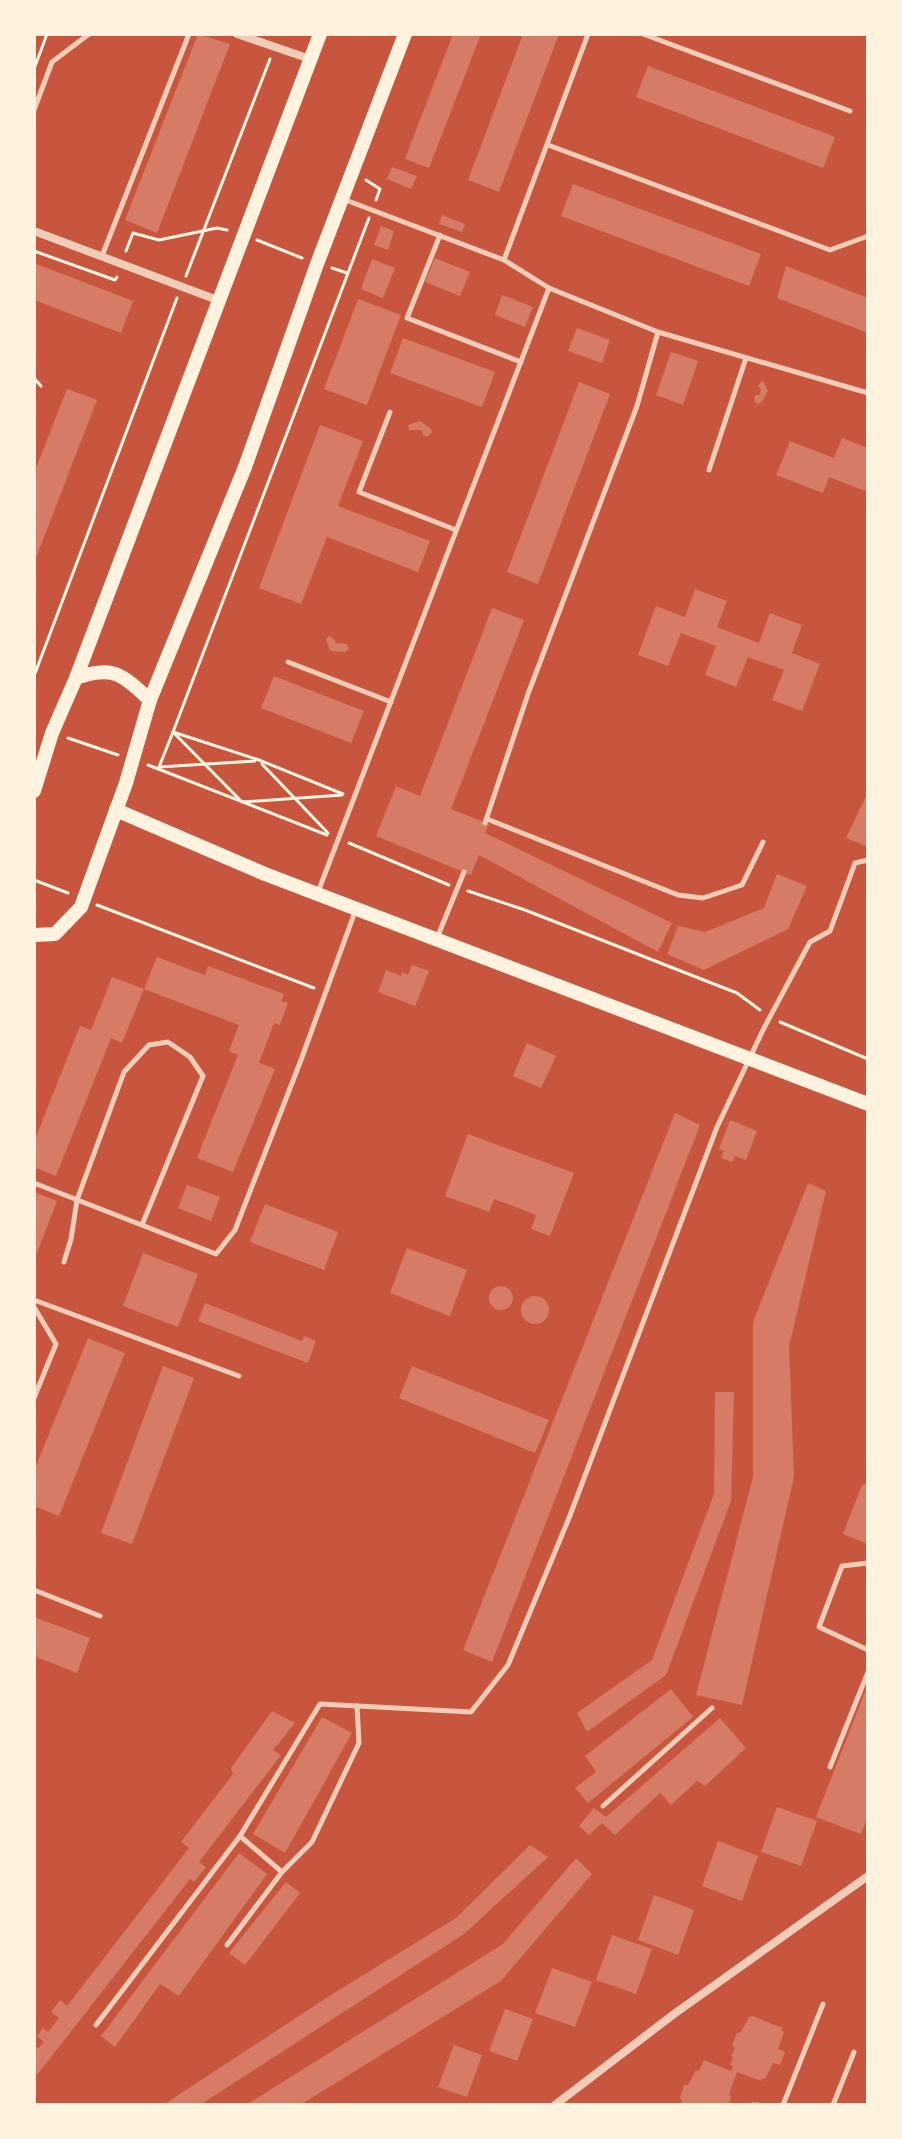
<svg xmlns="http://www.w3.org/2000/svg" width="902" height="2139" viewBox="0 0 902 2139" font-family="Overpass,sans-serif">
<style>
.building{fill:#d67c66}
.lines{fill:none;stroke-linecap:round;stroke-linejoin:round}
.path{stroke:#fff3e0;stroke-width:3}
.service{stroke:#f1ccb7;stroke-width:5}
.minor{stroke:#f1ccb7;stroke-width:8}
.secondary{stroke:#fff3e0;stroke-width:14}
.primary{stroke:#fff3e0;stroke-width:14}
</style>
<rect width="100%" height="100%" fill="#c8553d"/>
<g class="building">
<polygon points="198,34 230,44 157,233 125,220"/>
<polygon points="453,34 481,34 429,168 405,159"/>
<polygon points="523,34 559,34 499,192 468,180"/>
<polygon points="648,66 835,137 823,168 636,97"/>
<polygon points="392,167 417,176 411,189 387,179"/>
<polygon points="573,184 761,254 749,286 561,216"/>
<polygon points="442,215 465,224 462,232 439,224"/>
<polygon points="381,226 394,231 388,250 374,245"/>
<polygon points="435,258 470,272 460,296 425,282"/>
<polygon points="372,259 395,268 383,298 361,289"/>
<polygon points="34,263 133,301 121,333 34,300"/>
<polygon points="786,266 868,298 868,333 777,298"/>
<polygon points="502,295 533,307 525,327 495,315"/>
<polygon points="358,299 401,315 367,405 324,389"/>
<polygon points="577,328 610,340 602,363 568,351"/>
<polygon points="403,338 495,372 482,407 390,373"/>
<polygon points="671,352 698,361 683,405 656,395"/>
<polygon points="763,380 768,391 762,402 757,404 754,400 755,395 759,395 761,390 758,386"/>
<polygon points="579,382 610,394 538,584 507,572"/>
<polygon points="67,389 97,400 34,563 34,473"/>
<polygon points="420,421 431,429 432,432 427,437 423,435 422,430 409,430 408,425"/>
<polygon points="320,425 363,441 338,506 430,541 418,572 327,537 301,604 259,588"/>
<polygon points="842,438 868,448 868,492 829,477 823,493 776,475 790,441 834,458"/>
<polygon points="695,589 727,601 717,627 759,643 770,613 802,625 792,653 820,664 802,711 772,700 784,670 748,657 736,687 705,675 716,646 681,633 668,666 638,655 656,606 685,617"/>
<polygon points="492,608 524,620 451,809 489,824 485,833 672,923 658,952 479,855 471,875 376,836 396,786 420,796"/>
<polygon points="329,636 334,639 336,643 347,644 349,649 345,652 330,651 326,639"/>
<polygon points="274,676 364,711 351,743 261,708"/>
<polygon points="868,792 868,847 846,838"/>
<polygon points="777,874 807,886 788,929 704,970 667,954 678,926 705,932 764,908"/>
<polygon points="157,957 205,975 208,966 284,994 281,1001 288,1003 280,1025 274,1023 259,1063 275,1069 233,1172 197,1158 238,1055 229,1051 239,1025 144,989"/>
<polygon points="412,965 429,971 415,1006 378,992 386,970 401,976 402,972 408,975"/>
<polygon points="112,977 144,989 122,1043 111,1038 56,1176 34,1167 34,1142 80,1026 91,1030"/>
<polygon points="527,1043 556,1056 541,1088 513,1076"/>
<polygon points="675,1113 700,1125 492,1662 463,1650"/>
<polygon points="730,1120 757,1131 746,1160 735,1156 732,1162 721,1158 724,1151 719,1149"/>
<polygon points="468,1134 574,1173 550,1236 531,1229 536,1215 494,1199 489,1212 445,1196"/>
<polygon points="808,1183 826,1191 789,1346 794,1477 742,1705 696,1695 753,1477 753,1322"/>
<polygon points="187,1185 220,1197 211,1221 178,1208"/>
<polygon points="34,1192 57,1201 37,1253 34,1252"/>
<polygon points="265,1204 338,1232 324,1270 250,1242"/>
<polygon points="407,1248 467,1270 450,1316 390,1293"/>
<polygon points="143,1253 198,1274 178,1327 123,1306"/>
<circle cx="501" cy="1298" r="12"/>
<circle cx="535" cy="1310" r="14"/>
<polygon points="205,1303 302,1341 304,1336 316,1341 308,1363 198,1321"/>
<polygon points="88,1338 125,1353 59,1516 34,1506 34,1471"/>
<polygon points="163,1366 194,1378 132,1544 101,1533"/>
<polygon points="412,1366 549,1420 535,1453 399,1398"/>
<polygon points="715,1392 734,1392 731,1501 666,1675 587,1732 577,1713 652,1660 714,1494"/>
<polygon points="868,1483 868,1541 867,1544 843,1534 862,1485"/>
<polygon points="34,1617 90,1638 77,1673 34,1656"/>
<polygon points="868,1684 868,1816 861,1834 816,1817"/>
<polygon points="671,1689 693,1717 588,1803 575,1788 596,1772 585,1756"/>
<polygon points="272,1711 295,1723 273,1750 281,1755 199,1862 206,1867 194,1882 190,1879 37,2075 34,2073 34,2045 38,2048 44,2042 37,2036 43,2028 48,2032 59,2018 51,2012 60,2000 67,2006 189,1848 181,1842 233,1774 231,1768"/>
<polygon points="322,1717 352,1733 285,1853 253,1834"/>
<polygon points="720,1718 746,1748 705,1786 697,1781 671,1805 660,1793 615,1835 602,1823 589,1835 579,1826 594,1808 606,1817"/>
<polygon points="777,1807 817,1821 801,1866 761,1852"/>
<polygon points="718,1841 758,1856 742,1901 702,1886"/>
<polygon points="530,1845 548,1857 464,1934 200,2105 163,2105 334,1993 456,1918"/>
<polygon points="239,1853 267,1874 179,1996 160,1984 115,2047 101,2036"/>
<polygon points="576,1858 592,1874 501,1981 300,2105 246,2105 503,1944"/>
<polygon points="286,1882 300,1893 245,1965 229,1953"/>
<polygon points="654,1895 694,1910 678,1955 638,1940"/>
<polygon points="612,1935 652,1949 636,1994 596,1980"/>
<polygon points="552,1968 592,1982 575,2027 535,2013"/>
<polygon points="505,2009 533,2019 517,2061 489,2051"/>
<polygon points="753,2016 782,2028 781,2030 784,2032 778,2049 785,2052 780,2065 773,2063 765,2079 762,2078 761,2081 737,2072 729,2094 731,2097 728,2105 680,2105 682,2101 680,2098 684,2085 688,2085 696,2070 699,2071 704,2060 731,2071 733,2066 730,2065 733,2057 731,2056 735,2048 732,2045 737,2033 741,2032 749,2017"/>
<polygon points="454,2045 482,2055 467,2097 438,2087"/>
</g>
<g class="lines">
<g class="path">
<polyline points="34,69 47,34"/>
<polyline points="366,180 380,189 376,200"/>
<polyline points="257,240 302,258"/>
<polyline points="34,251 115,280 117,277"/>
<polyline points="126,251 133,233 159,240 217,228 227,230"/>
<polyline points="332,268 347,273"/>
<polyline points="186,276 270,59"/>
<polyline points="34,378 41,386"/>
<polyline points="34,676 177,298"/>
<polyline points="68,738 118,755"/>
<polyline points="262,764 328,833"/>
<polyline points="148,765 327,835"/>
<polyline points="159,767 173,732 259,760 343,794"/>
<polyline points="159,767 255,761"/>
<polyline points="342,795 242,802 173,732 369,218"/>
<polyline points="349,843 449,885"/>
<polyline points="34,880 68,893"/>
<polyline points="468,891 525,910 737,993 760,1010"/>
<polyline points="97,905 314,988"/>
<polyline points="780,1022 868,1059"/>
</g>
<g class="service">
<polyline points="643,34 850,111"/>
<polyline points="34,110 52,62 89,34"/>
<polyline points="548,145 830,250 868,236"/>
<polyline points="343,199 504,260 549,288 658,332 637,406 528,694 485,823"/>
<polyline points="440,235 407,318 521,362"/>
<polyline points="102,256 189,34"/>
<polyline points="504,260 588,34"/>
<polyline points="658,332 868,393"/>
<polyline points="390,412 359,492 456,530"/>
<polyline points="709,470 746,358"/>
<polyline points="288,662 391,702"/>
<polyline points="487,819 678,895 703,898 742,885 763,842"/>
<polyline points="318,892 549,288"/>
<polyline points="437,938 464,872"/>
<polyline points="34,1183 216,1254 235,1230 301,1060 356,909"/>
<polyline points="64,1262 71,1239 77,1200 124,1072 149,1045 168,1042 190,1057 203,1076 142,1225"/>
<polyline points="34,1300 239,1376"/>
<polyline points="34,1307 56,1344 34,1398"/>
<polyline points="868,1563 842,1566 819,1627 868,1650"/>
<polyline points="34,1590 100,1616"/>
<polyline points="830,1767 868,1672"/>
<polyline points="603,1806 712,1708"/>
<polyline points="282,1872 312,1842 359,1743 357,1706"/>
<polyline points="227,1945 282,1872 240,1836"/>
<polyline points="96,2025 240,1836 320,1704 471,1712 508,1665 569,1518 717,1127 764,1028 810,942 830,931 855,863 868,860"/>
<polyline points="753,2105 758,2105"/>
<polyline points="783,2105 823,2004"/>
<polyline points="833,2105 854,2052"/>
</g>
<g class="minor">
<polyline points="237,34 310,59"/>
<polyline points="34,231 220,301"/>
<polyline points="555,2105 674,2014 868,1876"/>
</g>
<g class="secondary">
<polyline points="76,678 320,34"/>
<polyline points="150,700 245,467 317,264 405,34"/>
</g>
<g class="primary">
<path d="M34,791l18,-58 24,-55c38,-13 45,-4 74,22l-24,83 -45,124 -26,27 -21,1"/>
<polyline points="116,810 265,874 868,1104"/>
</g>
</g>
<rect width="902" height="2139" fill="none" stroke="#fff3e0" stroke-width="72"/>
</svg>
